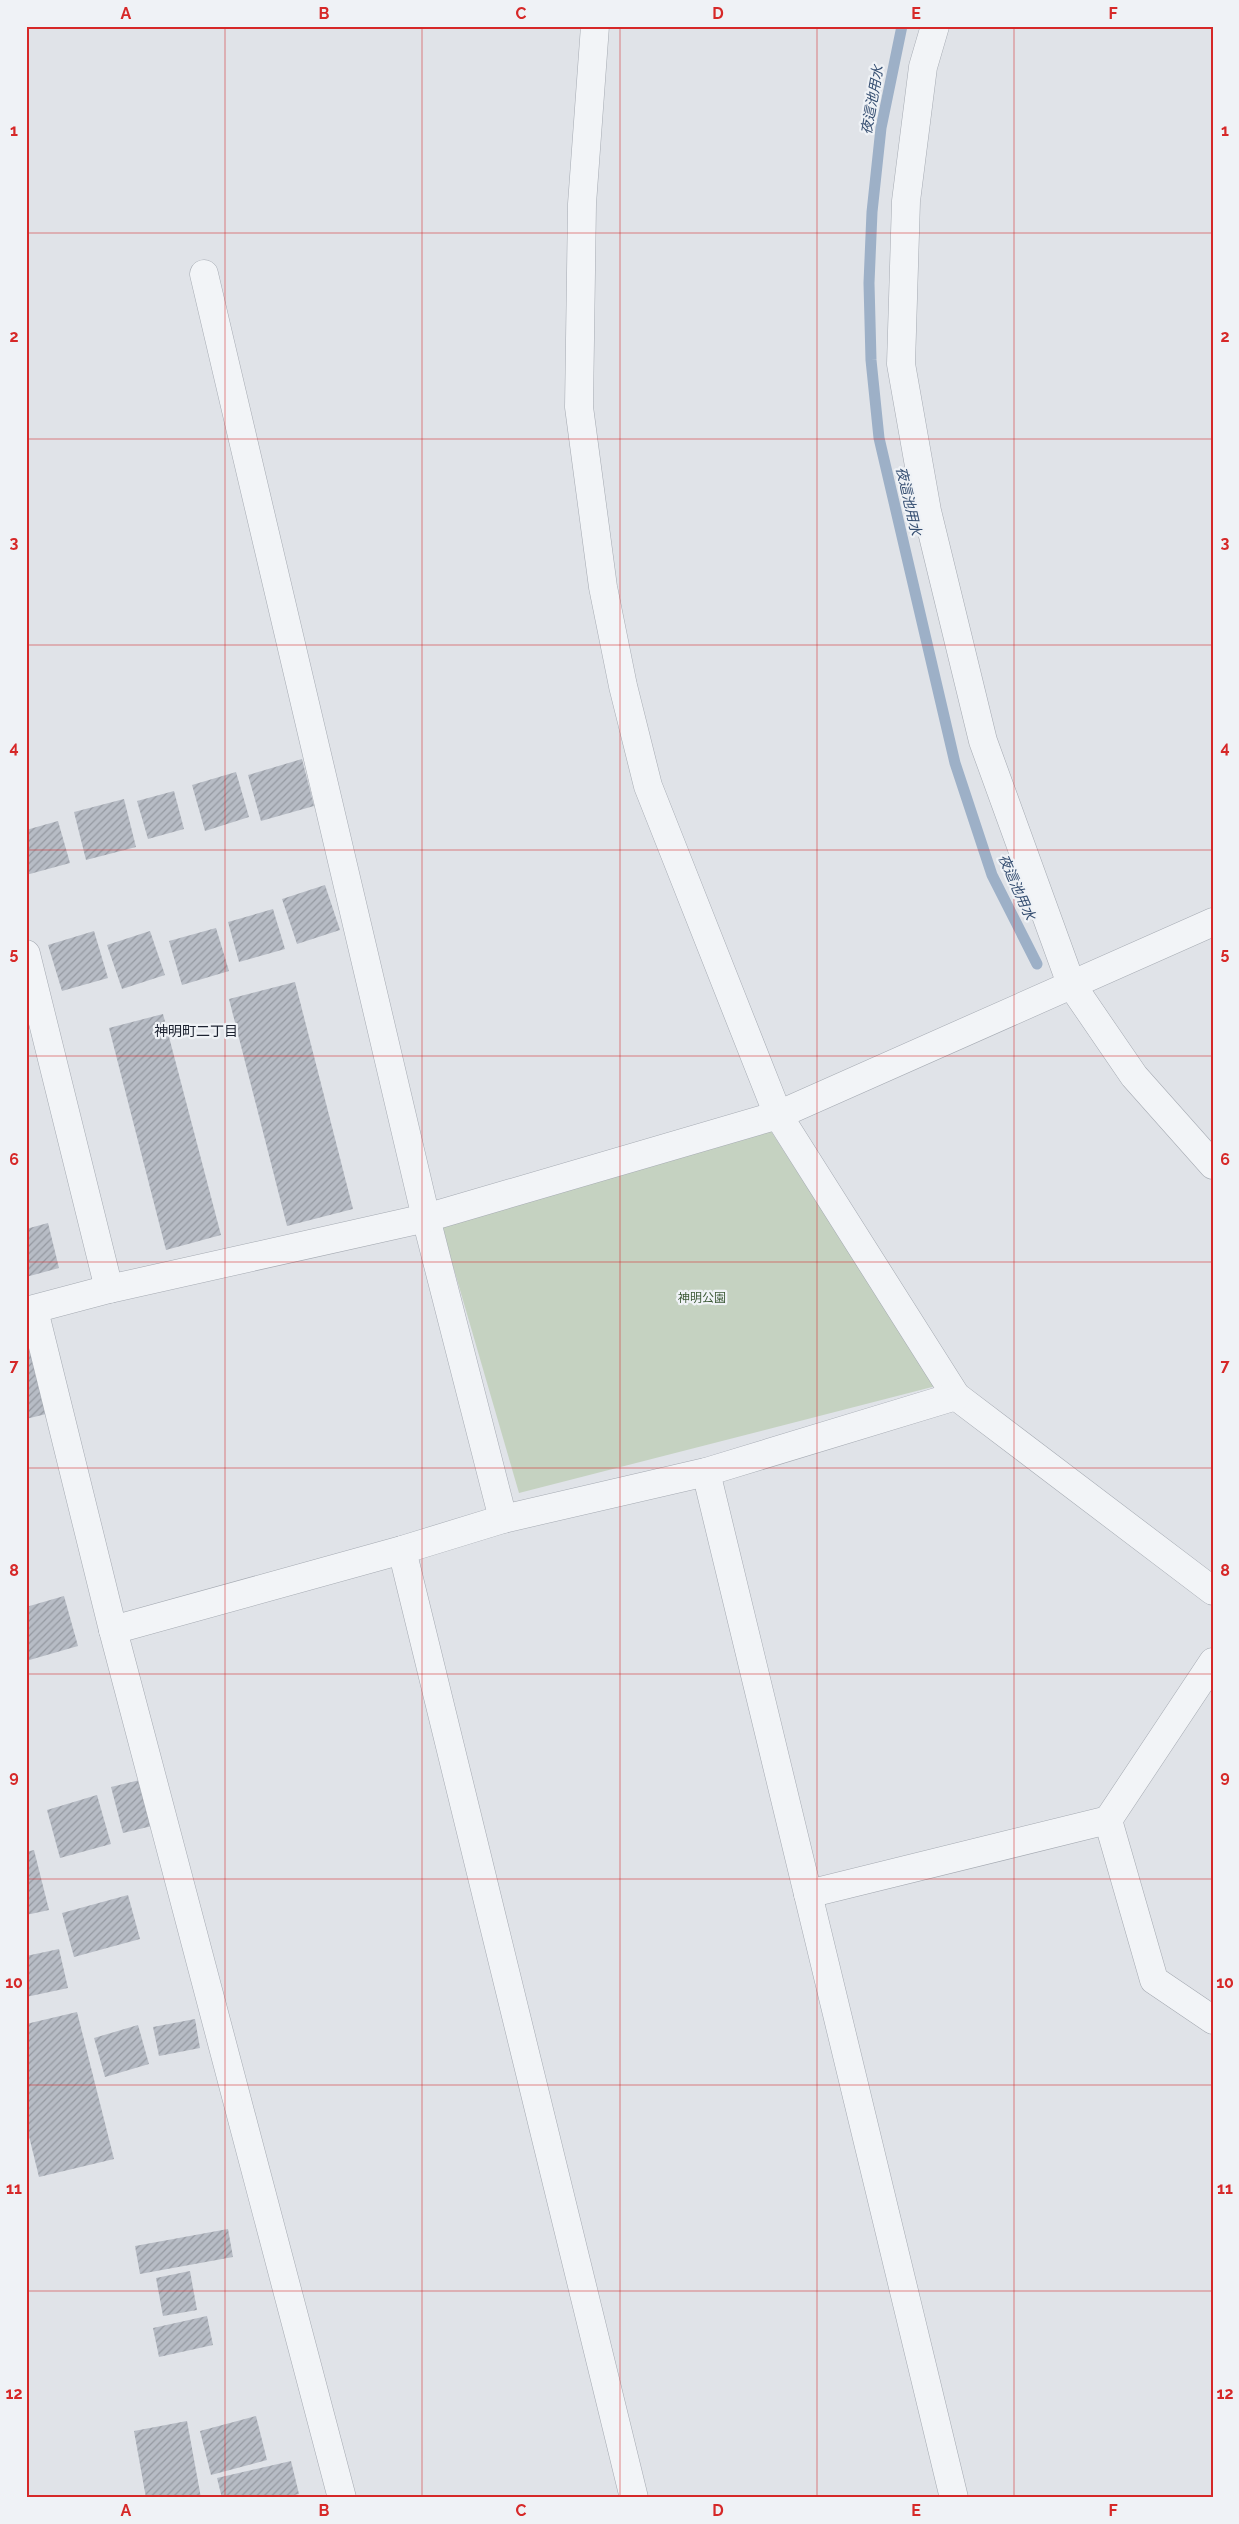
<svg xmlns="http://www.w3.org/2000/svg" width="1239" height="2524" viewBox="0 0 1239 2524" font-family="Raleway,'Noto Sans JP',sans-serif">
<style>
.green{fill:#c5d2c1}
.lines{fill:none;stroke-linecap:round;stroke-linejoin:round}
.stream{stroke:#9db0c7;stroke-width:11}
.building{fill:url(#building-hatch)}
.minor-casing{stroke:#a5aab2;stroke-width:29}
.minor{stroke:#f2f4f7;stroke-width:28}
.grid{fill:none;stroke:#d62828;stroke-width:1;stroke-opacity:0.55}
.labels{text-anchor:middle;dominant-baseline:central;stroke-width:4.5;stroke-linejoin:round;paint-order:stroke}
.park-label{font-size:12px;fill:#3d5a37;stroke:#eff2f6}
.water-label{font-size:14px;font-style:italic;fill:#354e71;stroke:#eff2f6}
.neighbourhood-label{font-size:14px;fill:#1c2230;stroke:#eff2f6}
.neatline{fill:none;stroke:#d62828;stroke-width:2}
.grid-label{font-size:16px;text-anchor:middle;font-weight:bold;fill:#d62828}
</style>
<defs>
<pattern id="building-hatch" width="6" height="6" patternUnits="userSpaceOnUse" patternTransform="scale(1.25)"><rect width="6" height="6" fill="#b7bcc5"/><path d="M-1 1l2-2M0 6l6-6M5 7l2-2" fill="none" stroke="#9599a1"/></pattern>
</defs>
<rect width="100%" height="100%" fill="#e0e3e8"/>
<polygon class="green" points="769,1128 936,1386 519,1493 442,1228"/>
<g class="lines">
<polyline class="stream" points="902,26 881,128 872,212 869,283 871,360 879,438 955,763 992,875 1037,964"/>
</g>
<g class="building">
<polygon points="302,759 314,806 261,821 248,775"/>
<polygon points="236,772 249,817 205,831 192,785"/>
<polygon points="174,791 184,829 148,839 137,801"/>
<polygon points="124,799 136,847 86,860 74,812"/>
<polygon points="58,821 70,863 26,875 26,830"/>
<polygon points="325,885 340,930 297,944 282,899"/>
<polygon points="273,909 285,949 239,962 228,922"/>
<polygon points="216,928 229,971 182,985 169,941"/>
<polygon points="94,931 108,978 62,991 48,945"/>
<polygon points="150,931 165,975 122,989 107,945"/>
<polygon points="295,982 353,1209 287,1226 229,999"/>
<polygon points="163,1014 221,1235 166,1250 109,1028"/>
<polygon points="48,1223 59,1268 26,1277 26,1229"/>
<polygon points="29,1343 46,1414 26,1419 26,1344"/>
<polygon points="64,1596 78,1646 26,1661 26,1607"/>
<polygon points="140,1780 152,1826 123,1833 111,1787"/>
<polygon points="97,1795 111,1844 60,1858 47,1810"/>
<polygon points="34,1850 49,1910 26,1915 26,1852"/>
<polygon points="128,1895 140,1939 74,1957 62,1913"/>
<polygon points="59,1949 68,1988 26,1997 26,1956"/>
<polygon points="77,2012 114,2159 39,2177 26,2124 26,2024"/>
<polygon points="195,2019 200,2048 159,2056 153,2027"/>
<polygon points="138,2025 149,2064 105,2077 94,2038"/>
<polygon points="228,2229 233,2257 140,2274 135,2246"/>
<polygon points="190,2271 197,2310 163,2316 156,2278"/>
<polygon points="207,2316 213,2345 159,2357 153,2328"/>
<polygon points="256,2416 267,2460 211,2475 200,2431"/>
<polygon points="187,2421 201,2498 146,2498 134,2431"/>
<polygon points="291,2461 299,2494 281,2498 222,2498 217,2478"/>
</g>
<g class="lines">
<g class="minor-casing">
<g id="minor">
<polyline points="595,26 582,204 579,407 603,587 623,686 648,786 778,1115 956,1396 1213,1591"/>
<polyline points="935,26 923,67 906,201 901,364 927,511 983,741 1071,984 1134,1076 1213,1165"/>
<polyline points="204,274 426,1218 503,1519"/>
<polyline points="26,954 109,1289"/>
<polyline points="34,1310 113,1630 342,2498"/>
<polyline points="26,1311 109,1289 426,1218 778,1115 1213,922"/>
<polyline points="706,1472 954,2498"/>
<polyline points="402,1550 634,2498"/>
<polyline points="113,1630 402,1550 503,1519 706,1472 956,1396"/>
<polyline points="1213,1662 1108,1820 1154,1980 1213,2020"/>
<polyline points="808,1894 1108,1820"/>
</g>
</g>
<use href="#minor" class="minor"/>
</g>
<path class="grid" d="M225,26v2472M422,26v2472M620,26v2472M817,26v2472M1014,26v2472M26,233h1187M26,439h1187M26,645h1187M26,850h1187M26,1056h1187M26,1262h1187M26,1468h1187M26,1674h1187M26,1879h1187M26,2085h1187M26,2291h1187"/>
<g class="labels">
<g class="park-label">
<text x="702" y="1298">神明公園</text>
</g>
<g class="water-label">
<text transform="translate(872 100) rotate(-80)">夜這池用水</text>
<text transform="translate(909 501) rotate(77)">夜這池用水</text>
<text transform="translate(1017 887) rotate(66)">夜這池用水</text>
</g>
<g class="neighbourhood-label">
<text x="196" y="1031">神明町二丁目</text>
</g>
</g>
<rect width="1239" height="2524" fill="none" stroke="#eff2f6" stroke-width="55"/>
<rect x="28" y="28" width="1184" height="2468" class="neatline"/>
<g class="grid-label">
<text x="126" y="19">A</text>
<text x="324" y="19">B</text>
<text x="521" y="19">C</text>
<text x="718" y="19">D</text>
<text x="916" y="19">E</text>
<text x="1113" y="19">F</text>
<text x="14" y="136">1</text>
<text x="1225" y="136">1</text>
<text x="14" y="342">2</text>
<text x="1225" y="342">2</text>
<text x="14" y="548">3</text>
<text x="1225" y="548">3</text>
<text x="14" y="753">4</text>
<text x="1225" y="753">4</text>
<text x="14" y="959">5</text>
<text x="1225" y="959">5</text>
<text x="14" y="1165">6</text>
<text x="1225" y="1165">6</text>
<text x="14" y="1371">7</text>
<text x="1225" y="1371">7</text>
<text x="14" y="1576">8</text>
<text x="1225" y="1576">8</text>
<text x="14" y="1782">9</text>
<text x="1225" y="1782">9</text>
<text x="14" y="1988">10</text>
<text x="1225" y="1988">10</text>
<text x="14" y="2194">11</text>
<text x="1225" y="2194">11</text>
<text x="14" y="2399">12</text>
<text x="1225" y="2399">12</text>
<text x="126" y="2516">A</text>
<text x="324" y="2516">B</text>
<text x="521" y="2516">C</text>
<text x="718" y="2516">D</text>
<text x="916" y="2516">E</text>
<text x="1113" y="2516">F</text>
</g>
</svg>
